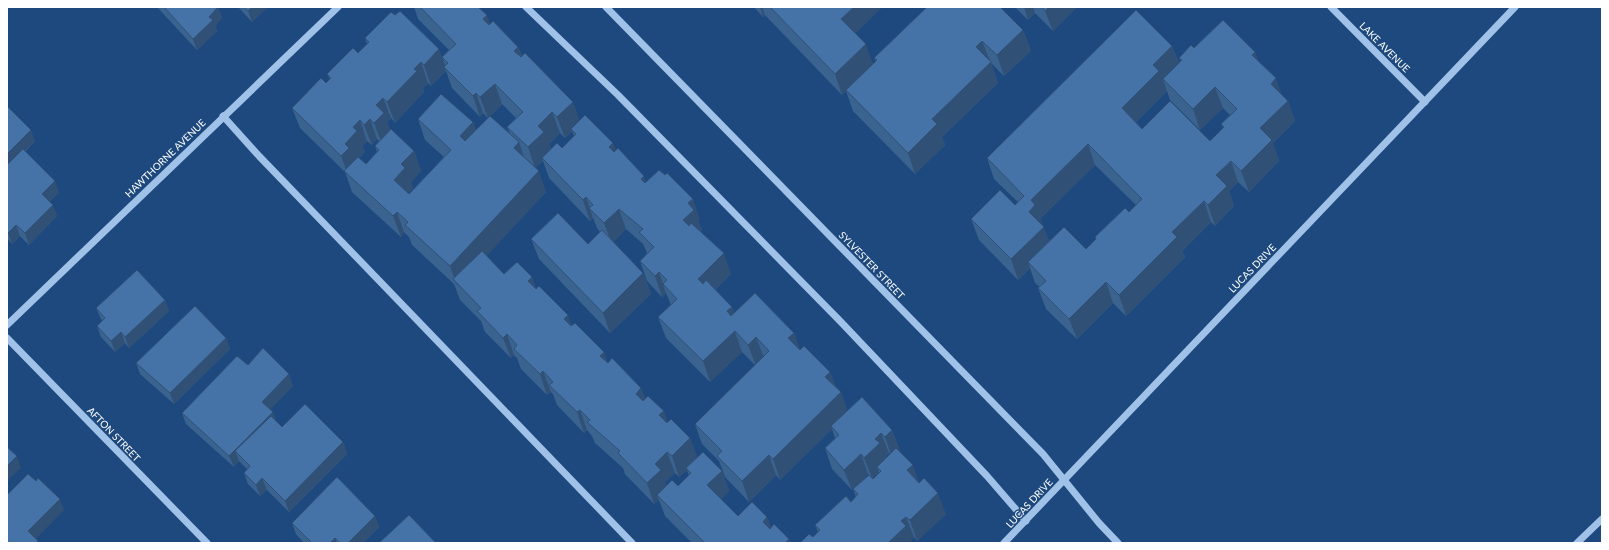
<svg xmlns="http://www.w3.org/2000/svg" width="1609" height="550" viewBox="0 0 1609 550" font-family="Lato,sans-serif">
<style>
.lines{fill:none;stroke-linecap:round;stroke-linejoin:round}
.minor{stroke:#a0c2e8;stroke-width:7}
.wall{fill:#3b6390;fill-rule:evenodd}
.shaded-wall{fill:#305076}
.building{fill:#4573a8;stroke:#305076}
.labels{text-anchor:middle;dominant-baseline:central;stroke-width:3;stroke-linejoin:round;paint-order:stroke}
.street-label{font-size:10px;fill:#fff;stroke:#1d497e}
</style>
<rect width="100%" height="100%" fill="#1d497e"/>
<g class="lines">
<g class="minor">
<polyline points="526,7 618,95 841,322 987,476 1026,521"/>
<polyline points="606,7 1043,454 1099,523 1118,543"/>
<polyline points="1331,7 1425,102"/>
<polyline points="223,116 259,156 632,543"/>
<polyline points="7,325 338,7"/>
<polyline points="7,338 207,543"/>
<polyline points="1004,543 1515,7"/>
<polyline points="1577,543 1602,519"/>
</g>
</g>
<g class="wall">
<polygon points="157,7 218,7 222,18 215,26 217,31 197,50"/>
<polygon points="238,7 268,7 252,22"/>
<path d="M414,7h64l12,17 28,23 4,9 51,46 6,19 34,22 2,8 31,31 54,37 -2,2 4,9 -2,1 31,43 -16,16 17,17 2,6 60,20 6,17 30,22 6,16 5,4 6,19 45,19 8,21h-1l20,32 27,31 -29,27 -3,-4 -3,3 -98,-3 5,-5 -3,-7 36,-23 5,-5 -3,-8 17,-13 -2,-2 -16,16 -20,-21 -7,-21 10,-10 -3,-9 -52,51 -4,-5 -27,27 -24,-25 -6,-16 -17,-17 -7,-20 60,-59 -13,-13 -32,30 -44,-44 -8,-21 13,-12 -5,-12 -4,4 -15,-16 -7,-20 7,-8 -4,-9 -17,-15 -13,13 30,31 8,21 -41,39 -71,-74 -8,-20 57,5 12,-12 -3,-4 -4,-10 -3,3 -41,-43 -6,-17 -8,7 -11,-11 22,35 -60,64 18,18 28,3 4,12 36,36 32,27 3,10 34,26 4,11 23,23 22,16 7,19 25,14 7,20 -8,8 17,17 29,1 4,11 18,11 2,4h-99l-27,-27 -6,-16 -5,4 -29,-30 -2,-6 -28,-25 -3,-7 -5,-6 -3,3 -27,-28 -4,-11 -2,-2 -4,3 -26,-26 -4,-11 -3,-3 -3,3 -26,-26 -4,-11 -21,-21 -6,-16 -42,-39 -3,-8 -5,-5 -3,5 -49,-45 -7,-20 -45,-44 -8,-20 34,-25 4,-3 -3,-6 31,-21 9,-9 -2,-6 77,19 7,-7 -31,-31zM446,71l6,17 28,29 3,-4 5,5 -12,13 -3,-9 -55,-3 7,21 19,17 -35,37 -1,-1 5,-5 -2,-6 10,-11 -7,-20 -24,-22 -3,-7 4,-4 4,5 29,-31 -1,-4 5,-5 3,3zM502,104l14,14 -9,9 3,7 -20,-18zM572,131l2,5 -12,12 -11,1 -2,-5 11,-11 5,5zM377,139l2,2 -4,5 2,6 -11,12 -7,-6 6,-6 -3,-6 5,-5 5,4zM889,453l1,1 -4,4 -1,-1zM687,470l2,6 -11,10h-12l-1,-4 10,-9 4,4zM879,472v1l-6,6 -1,-1z"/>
<polygon points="754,7 882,7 855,33 873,64 876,62 874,58 1023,30 1031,51 1004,76 991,63 998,83 942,137 945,145 915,174 853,111 846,91 842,95 765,15 763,17"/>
<polygon points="1015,7 1077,7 1053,31 1035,13 1028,20"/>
<path d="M1172,46l7,17 2,-1 -2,-4 15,-10 61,4 3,9 24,34 6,6 7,20 -22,22 6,18 -30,31 -11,-10 -9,9 5,15 -19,20 -4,-4 -29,29 3,6 -59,59 -13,-13 -36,36 -31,-30 -8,-21 2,-1 -5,-4 -5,-15 -12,12 -39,-40 -8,-21 44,-14 3,-3 -24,-23 -7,-21zM1164,82l6,18 30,30 23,-22 7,7 -9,9 2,4 -13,13 -68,-12 -6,-7 31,-31zM1095,165l41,40 -7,7 -34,25 1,3 -10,9 -37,-8 -9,-22z"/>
<polygon points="7,106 35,141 25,152 59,192 49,202 57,216 29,245 20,236 12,244 7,238"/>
<polygon points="165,300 169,311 129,348 125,343 115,352 101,337 97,326 102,321 101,319 96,308"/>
<polygon points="226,338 230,349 174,404 140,374 136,363"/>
<polygon points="248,365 289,374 293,386 270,409 276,421 282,427 343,442 347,454 289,512 267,490 260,496 248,484 244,473 247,469 239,461 234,467 186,424 182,413"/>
<polygon points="375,516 379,527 363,543 304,543 296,534 292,523"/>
</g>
<g class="shaded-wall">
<polygon points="218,7 222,18 215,26 217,31 197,50 193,39 209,17"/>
<polygon points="252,7 268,7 252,22 248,11"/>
<polygon points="760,7 762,7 765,15 763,17"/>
<polygon points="854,7 882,7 849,40 841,19"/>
<polygon points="1024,7 1033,7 1035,13 1028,20"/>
<polygon points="1049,7 1077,7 1053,31 1045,11"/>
<polygon points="487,15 494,36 483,19"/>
<polygon points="1023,30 1031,51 1004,76 997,55"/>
<polygon points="982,41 990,61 976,47"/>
<polygon points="866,44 873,65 842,95 835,74"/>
<polygon points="1172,46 1180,66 1163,79 1167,91 1129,129 1122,108 1153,65"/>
<polygon points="518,47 526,68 514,51"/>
<polygon points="439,49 447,70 444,67 446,71 431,86 424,65"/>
<polygon points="1255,52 1262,72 1252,55"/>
<polygon points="421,62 428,83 423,88 424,92 395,123 387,102 414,69"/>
<polygon points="991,62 998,83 942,137 945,145 915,174 908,153 932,119"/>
<polygon points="1276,78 1283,99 1271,84"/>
<polygon points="495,84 502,104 488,118 480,97"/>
<polygon points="1215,87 1223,108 1200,130 1193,109"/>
<polygon points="476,93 483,113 480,117 473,96"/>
<polygon points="383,98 391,118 387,122 392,133 382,144 374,123 376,105"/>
<polygon points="1288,101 1295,121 1273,143 1279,161 1249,192 1241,171 1260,128"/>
<polygon points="573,102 580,123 571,129 572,131 565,138 557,117"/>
<polygon points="552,112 560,133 549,144 552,152 542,158 543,161 535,168 528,147 538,126"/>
<polygon points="370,119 377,139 372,145 364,125"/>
<polygon points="360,120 367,141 362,146 365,152 354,162 348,175 341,156 345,144 353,127"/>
<polygon points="473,122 480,143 467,157 460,136"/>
<polygon points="31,130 35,141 7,169 7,154"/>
<polygon points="519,142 526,163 514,148"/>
<polygon points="613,143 620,164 609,147"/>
<polygon points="1088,144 1095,165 1040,219 1043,226 1029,212 1031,200"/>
<polygon points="414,151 421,171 411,182 413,188 401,200 394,180 401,164"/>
<polygon points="1231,161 1238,182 1229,191 1234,206 1215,226 1208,205 1216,175"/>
<polygon points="539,171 546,192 459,286 456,283 450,266"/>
<polygon points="644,176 652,196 641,179"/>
<polygon points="55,181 59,192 46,205 42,194"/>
<polygon points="586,197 593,218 590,221 583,200"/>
<polygon points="693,199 700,219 698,221 702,230 691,241 683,220 688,203"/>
<polygon points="1204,201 1211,222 1182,251 1185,257 1126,316 1119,295 1172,232"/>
<polygon points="53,205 57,216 29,245 25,233"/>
<polygon points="619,209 626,229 612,244 604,223"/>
<polygon points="397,212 404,232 401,237 393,216"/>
<polygon points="16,225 20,236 12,244 8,233"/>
<polygon points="1044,227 1051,248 1028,262 1030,268 1018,280 1011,259"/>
<polygon points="724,253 731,274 705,299 698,279"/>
<polygon points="659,272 666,293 662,297 655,276"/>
<polygon points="643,273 651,294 610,333 603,313"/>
<polygon points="532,277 539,298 528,281"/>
<polygon points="1106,282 1113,303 1077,339 1069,319"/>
<polygon points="165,300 169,311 129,348 125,337"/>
<polygon points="732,307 739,327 735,332 742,352 710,382 703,361 727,311"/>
<polygon points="568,315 576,336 564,319"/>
<polygon points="121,332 125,343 115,352 111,341"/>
<polygon points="794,333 801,353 788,338"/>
<polygon points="507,334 514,355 511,358 503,338"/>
<polygon points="756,337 764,358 756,366 748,345"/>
<polygon points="226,338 230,349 174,404 170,393"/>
<polygon points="604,352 611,373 600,356"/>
<polygon points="543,371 551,392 547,395 540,374"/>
<polygon points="830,372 838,393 825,377"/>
<polygon points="289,374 293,386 267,413 262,402"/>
<polygon points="641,388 649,409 636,394"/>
<polygon points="841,392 848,413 831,426 832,429 780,480 773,459"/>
<polygon points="580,410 587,430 584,433 577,412"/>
<polygon points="664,411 671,432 659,415"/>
<polygon points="273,412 277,423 235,451 239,461 234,467 229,456"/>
<polygon points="892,430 900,451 892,457 885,437"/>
<polygon points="881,433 889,453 885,457 887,463 877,467 879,472 872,478 864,458 875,439"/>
<polygon points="690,438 698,459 686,468 687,470 679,477 672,456"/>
<polygon points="343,442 347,454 289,512 285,501"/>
<polygon points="667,452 675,473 665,482 668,491 657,495 659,500 654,504 647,483 655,464"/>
<polygon points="861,454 868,474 852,490 844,470"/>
<polygon points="769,455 776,475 749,502 742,481"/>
<polygon points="17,456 21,468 7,481 7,466"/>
<polygon points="913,465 920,485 907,470"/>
<polygon points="722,471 729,491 715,505 707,485"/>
<polygon points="262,478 267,490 260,496 256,485"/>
<polygon points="938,493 946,514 917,541 910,520"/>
<polygon points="60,499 64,510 32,543 28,531"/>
<polygon points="375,516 379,527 363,543 348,543"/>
<polygon points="767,517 775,538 763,522"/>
<polygon points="906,517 914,537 911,540 912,543 888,543 901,521"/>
<polygon points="335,538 337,543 330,543"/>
<polygon points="789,539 791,543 785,543"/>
</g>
<g class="building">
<polygon points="164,7 218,7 209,17 213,20 193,39"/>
<polygon points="244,7 252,7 248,11"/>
<polygon points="420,7 478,7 487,15 483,19 489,25 493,21 518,47 514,51 521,57 525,53 573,102 557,117 552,112 538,126 544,132 528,147 507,127 523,112 495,84 480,97 476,93 473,96 444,67 448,63 442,57 456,44"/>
<polygon points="770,7 854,7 841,19 866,44 835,74"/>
<polygon points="927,7 1000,7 1023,30 997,55 982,41 976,47 991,62 932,119 937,124 908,153 846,90 877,60 874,58"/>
<polygon points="1042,7 1049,7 1045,11"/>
<polygon points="1136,10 1172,46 1153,65 1159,71 1122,108 1142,129 1170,101 1210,141 1224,127 1221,124 1237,109 1215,87 1193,109 1163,79 1182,60 1179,58 1191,45 1194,48 1223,20 1255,52 1252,55 1276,78 1271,84 1288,101 1260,128 1272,140 1241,171 1231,161 1216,175 1227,186 1208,205 1204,201 1172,232 1177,237 1119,295 1106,282 1069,319 1038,288 1046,281 1028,262 1064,227 1086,249 1096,239 1095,237 1125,208 1129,212 1142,199 1088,144 1031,200 1035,205 1029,212 1044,227 1011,259 971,219 1000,190 1015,205 1024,196 987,158"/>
<polygon points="400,11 439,49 424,65 421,62 414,69 417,71 387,102 383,98 376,105 384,113 374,123 370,119 364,125 360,120 353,127 357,131 345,144 349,148 341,156 292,108 321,78 326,83 331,78 327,74 353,48 358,53 369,42 365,38 391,12 395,15"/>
<polygon points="441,94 473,122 460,136 465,141 490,116 519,142 514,148 539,171 450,266 405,225 408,222 397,212 393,216 344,171 358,157 366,164 379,150 375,146 391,129 414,151 401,164 405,168 394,180 409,194 451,150 418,119"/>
<polygon points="7,106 31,130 7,154"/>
<polygon points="585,115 613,143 609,147 614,152 618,148 644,176 641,179 645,183 659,170 665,175 667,173 693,199 688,203 694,210 683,220 689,226 691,223 724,253 698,279 703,284 706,280 732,307 727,311 731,316 755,293 794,333 788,338 800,350 804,346 830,372 825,377 841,392 773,459 769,455 742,481 717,456 722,451 695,424 769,351 756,337 748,345 735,331 703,361 658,317 677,299 663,284 667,280 659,272 655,276 640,261 654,247 639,232 643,229 619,209 604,223 589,208 593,205 586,197 583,200 542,158 557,143 562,148 576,134 571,129"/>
<polygon points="23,149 55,181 42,194 53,205 25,233 16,225 8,233 7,231 7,165"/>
<polygon points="558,213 588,244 602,230 643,273 603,313 531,239"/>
<polygon points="482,251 504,274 517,262 532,277 528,281 536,289 539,286 568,315 564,319 571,326 575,323 604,352 600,356 608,363 612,358 641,388 636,394 643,401 648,396 664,411 659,415 667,423 671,419 690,438 672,456 667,452 655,464 661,470 647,483 618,453 620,451 587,422 590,420 580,410 577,412 549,385 553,382 543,371 540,374 514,349 517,345 507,334 503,338 477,311 481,308 453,279"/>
<polygon points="137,270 165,300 125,337 121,332 111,341 97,326 105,318 96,308"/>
<polygon points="195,306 226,338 170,393 136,363"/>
<polygon points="263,348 289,374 262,402 273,412 229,456 182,413 237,356 248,365"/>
<polygon points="862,397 892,430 885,437 881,433 875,439 880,443 864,458 861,454 844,470 825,448 839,435 831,426"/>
<polygon points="305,404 343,442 285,501 262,478 256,485 244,473 250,466 235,451 271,416 282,427"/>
<polygon points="7,447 17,456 7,466"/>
<polygon points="896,448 913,465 907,470 919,483 924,478 938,493 910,520 906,517 901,521 906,526 888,543 800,543 809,534 813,537 820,530 815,525 846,496 851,502 858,494 853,489 869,475 873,479 881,471 877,467"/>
<polygon points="703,452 722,471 707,485 738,516 752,502 767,517 763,522 770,529 774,524 789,539 785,543 705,543 657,495 672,480 678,486 691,473 686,468"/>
<polygon points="28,474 36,481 38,478 60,499 28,531 38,541 36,543 7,543 7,495"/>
<polygon points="337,477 375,516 348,543 340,543 335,538 330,543 312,543 292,523"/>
<polygon points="409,515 436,543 379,543"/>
</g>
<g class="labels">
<g class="street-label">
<text transform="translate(1385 47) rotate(45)">LAKE AVENUE</text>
<text transform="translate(165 158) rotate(-44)">HAWTHORNE AVENUE</text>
<text transform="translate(872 265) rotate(46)">SYLVESTER STREET</text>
<text transform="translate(1252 268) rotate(-46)">LUCAS DRIVE</text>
<text transform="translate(114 434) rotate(46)">AFTON STREET</text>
<text transform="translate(1029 503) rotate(-47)">LUCAS DRIVE</text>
</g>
</g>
<rect width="1609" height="550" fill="none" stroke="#ffffff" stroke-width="16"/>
</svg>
